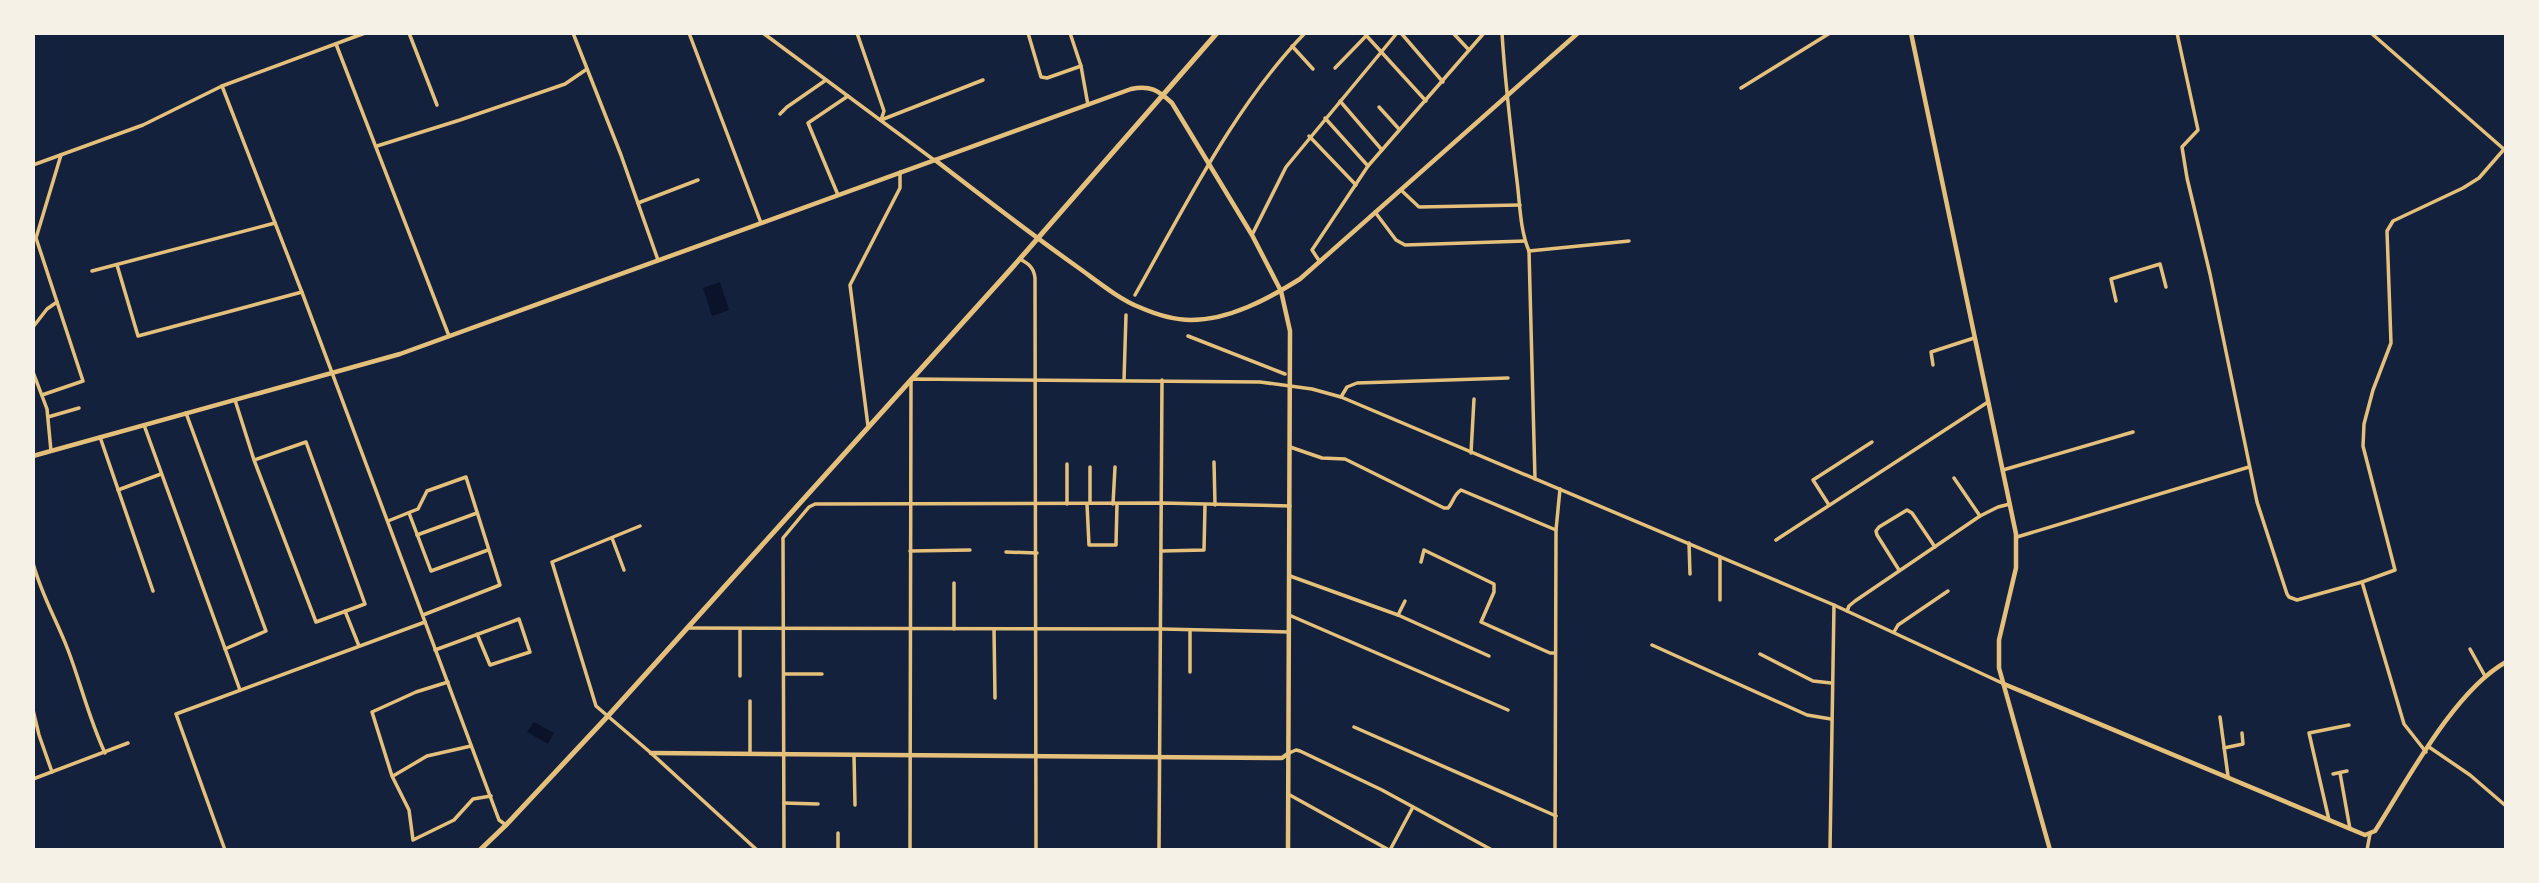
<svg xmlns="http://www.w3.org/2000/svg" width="2539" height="883" viewBox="0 0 2539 883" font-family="Montserrat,sans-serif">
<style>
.water{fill:#0b132b}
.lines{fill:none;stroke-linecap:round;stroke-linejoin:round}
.minor{stroke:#e5c07b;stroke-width:3.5}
.tertiary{stroke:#e5c07b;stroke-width:4.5}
.secondary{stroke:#e5c07b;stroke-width:4.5}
.trunk{stroke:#e5c07b;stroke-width:5}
</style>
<rect width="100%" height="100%" fill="#14213d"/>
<g class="water">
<polygon points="720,282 729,310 712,316 703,288"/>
<polygon points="534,722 554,733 548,744 527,732"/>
</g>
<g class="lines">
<g class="minor">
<polyline points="409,33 437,105"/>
<polyline points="573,33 621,155 658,260"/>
<polyline points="689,33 761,223"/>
<polyline points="763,33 934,160"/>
<polyline points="857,33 884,111 881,120"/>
<polyline points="1028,33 1041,77 1047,78 1081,66"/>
<polyline points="1070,33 1081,66 1088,105"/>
<polyline points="1364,33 1426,101"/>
<polyline points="1401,33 1443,82"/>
<polyline points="1453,33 1469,50"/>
<path d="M1502,33c3,50 9,99 15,148 3,23 3,49 12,70l6,228"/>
<polyline points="2177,33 2198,130 2182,147 2187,178 2210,274 2257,502 2287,594 2289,597 2297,600 2362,582 2395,570 2363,446 2364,424 2373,390 2391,343 2387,231 2393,221 2463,188 2479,178 2506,147"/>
<polyline points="2371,33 2506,151"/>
<polyline points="336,44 449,336"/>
<polyline points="1292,46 1313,69"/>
<polyline points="1335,68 1366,36"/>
<polyline points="222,86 303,295 499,820 506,825"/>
<polyline points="1741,88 1830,33"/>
<polyline points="1340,101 1382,150"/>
<polyline points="1379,107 1399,129"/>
<polyline points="780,114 787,107 826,80"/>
<polyline points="1325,118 1368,166"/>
<polyline points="881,120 983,80"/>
<polyline points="1309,136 1356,185"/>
<polyline points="377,146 460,120 565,84 587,69"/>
<polyline points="33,165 143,125 222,86 365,33"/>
<polyline points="1401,190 1419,207 1520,205"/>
<polyline points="838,195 808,123 848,96"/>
<polyline points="638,203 698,180"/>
<polyline points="1375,212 1396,240 1405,245 1525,241"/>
<polyline points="1252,235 1286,167 1397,33"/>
<polyline points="1529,251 1629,241"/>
<path d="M1020,259c9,5 14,9 15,19l1,572"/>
<polyline points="1320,262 1312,250 1368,166 1484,33"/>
<polyline points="117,265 138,336 302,292"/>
<polyline points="92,271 275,223"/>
<path d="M1135,295c50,-88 99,-189 170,-262"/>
<polyline points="2116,301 2111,279 2160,264 2166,287"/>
<polyline points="33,327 47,309 57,302"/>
<polyline points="1188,336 1285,374"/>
<polyline points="1933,365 1931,352 1974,338"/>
<polyline points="33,372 47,409 51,451"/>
<polyline points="1124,380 1126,315"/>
<polyline points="42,395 83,381 36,238 61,155"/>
<polyline points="1341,397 1347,387 1357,383 1508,378"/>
<polyline points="235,400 254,460 316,622 365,604 306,442 254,460"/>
<polyline points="186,413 266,631 225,649"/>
<polyline points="48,417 79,408"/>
<polyline points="144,425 240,690"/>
<polyline points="868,426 850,285 900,188 900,172"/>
<polyline points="100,437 153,591"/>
<path d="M1290,447l32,11 23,1 99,49h4c5,-5 6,-14 13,-18l95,40"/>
<polyline points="1471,453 1474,399"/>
<polyline points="1214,462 1215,505"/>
<polyline points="2003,470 2133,432"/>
<polyline points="1954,478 1980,516"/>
<polyline points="118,490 161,474"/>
<polyline points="1090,503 1090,467"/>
<polyline points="1067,504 1067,464"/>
<polyline points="1087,504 1089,545 1116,545 1117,504"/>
<polyline points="1113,504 1115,467"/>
<polyline points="1829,505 1813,480 1872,442"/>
<polyline points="409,513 431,571 488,550"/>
<polyline points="388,521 418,509 427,491 466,477 500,585 423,615"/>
<polyline points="640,526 552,562 596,706 651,753 757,850"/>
<polyline points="417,535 477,513"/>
<polyline points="2017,537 2249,467"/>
<polyline points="612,538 624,570"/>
<polyline points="1776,540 1988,402"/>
<polyline points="1689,543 1690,574"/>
<polyline points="910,551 970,550"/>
<polyline points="1162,551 1204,550 1205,505"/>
<polyline points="1006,552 1037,553"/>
<polyline points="1720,557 1720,600"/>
<polyline points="1421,562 1424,550 1494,584 1494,592 1481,622 1550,653 1555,653"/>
<path d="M33,563c8,31 24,58 35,87 13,34 21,69 37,103"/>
<polyline points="1899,570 1877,535 1876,531 1879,527 1907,510 1912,513 1935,547"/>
<polyline points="1290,576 1398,615 1489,656"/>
<polyline points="2362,582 2404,724 2426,752"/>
<polyline points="954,583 954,629"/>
<polyline points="345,611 359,646"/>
<polyline points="1847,611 1849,606 1855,601 1980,516 1998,507 2010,504"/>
<polyline points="1289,615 1508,710"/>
<polyline points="1398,615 1405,601"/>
<polyline points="689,628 1162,629 1289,632"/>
<polyline points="740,629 740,676"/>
<polyline points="994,629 995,698"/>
<polyline points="1894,632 1898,625 1948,591"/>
<polyline points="1652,645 1807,715 1831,719"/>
<polyline points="2470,649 2485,676"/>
<polyline points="435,650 519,619 530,652 490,665 477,634"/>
<polyline points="1760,654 1813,681 1831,683"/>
<polyline points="1190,672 1190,630"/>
<polyline points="784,674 822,674"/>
<polyline points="448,682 416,692 372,712 392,776 409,810 413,840 454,820 473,799 491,796"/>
<polyline points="33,710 39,735 52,772"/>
<polyline points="2220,717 2228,776"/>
<polyline points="1354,727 1556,816"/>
<polyline points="2429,747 2470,775 2506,806"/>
<polyline points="2224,748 2243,744 2242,733"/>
<polyline points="1289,753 1296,750 1300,751 1382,790 1492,850"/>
<polyline points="750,754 750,701"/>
<polyline points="854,755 855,805"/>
<polyline points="2340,773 2350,829"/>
<polyline points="2333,774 2347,771"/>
<polyline points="393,776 427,756 471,746"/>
<polyline points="33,779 128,743"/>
<polyline points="1288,794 1389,850"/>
<polyline points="784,803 818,804"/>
<polyline points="2329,820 2309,733 2349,725"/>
<polyline points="225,850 176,714 425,622"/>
<polyline points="784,850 783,538 809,507 815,504 1162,503 1290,506"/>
<polyline points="838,850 838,833"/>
<polyline points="910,850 911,379 1260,382 1312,389 1341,397 1834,605 2002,683"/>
<polyline points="1159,850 1162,380"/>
<polyline points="1390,850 1413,807"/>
<polyline points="1555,850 1556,530 1560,489"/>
<polyline points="1830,850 1834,605"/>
<polyline points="2367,850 2370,834"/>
</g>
<g class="tertiary">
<polyline points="1911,33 2016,534 2016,568 1999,640 1999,668 2050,850"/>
<path d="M2004,684l361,151 10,-4c32,-50 79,-140 131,-169"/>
<polyline points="651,753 1282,758 1289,753"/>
</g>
<g class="secondary">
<path d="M935,160c47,36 93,72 141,106 20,14 41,32 63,41 16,7 35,13 52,13 38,0 77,-21 109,-41l278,-246"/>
<path d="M33,456l367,-102 731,-265c19,-4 27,1 41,14l80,132 29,56 9,40 -2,519"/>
</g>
<polyline class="trunk" points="480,850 506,825 607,717 1011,269 1217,33"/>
</g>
<rect width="2539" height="883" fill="none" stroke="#f6f1e7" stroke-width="70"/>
</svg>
